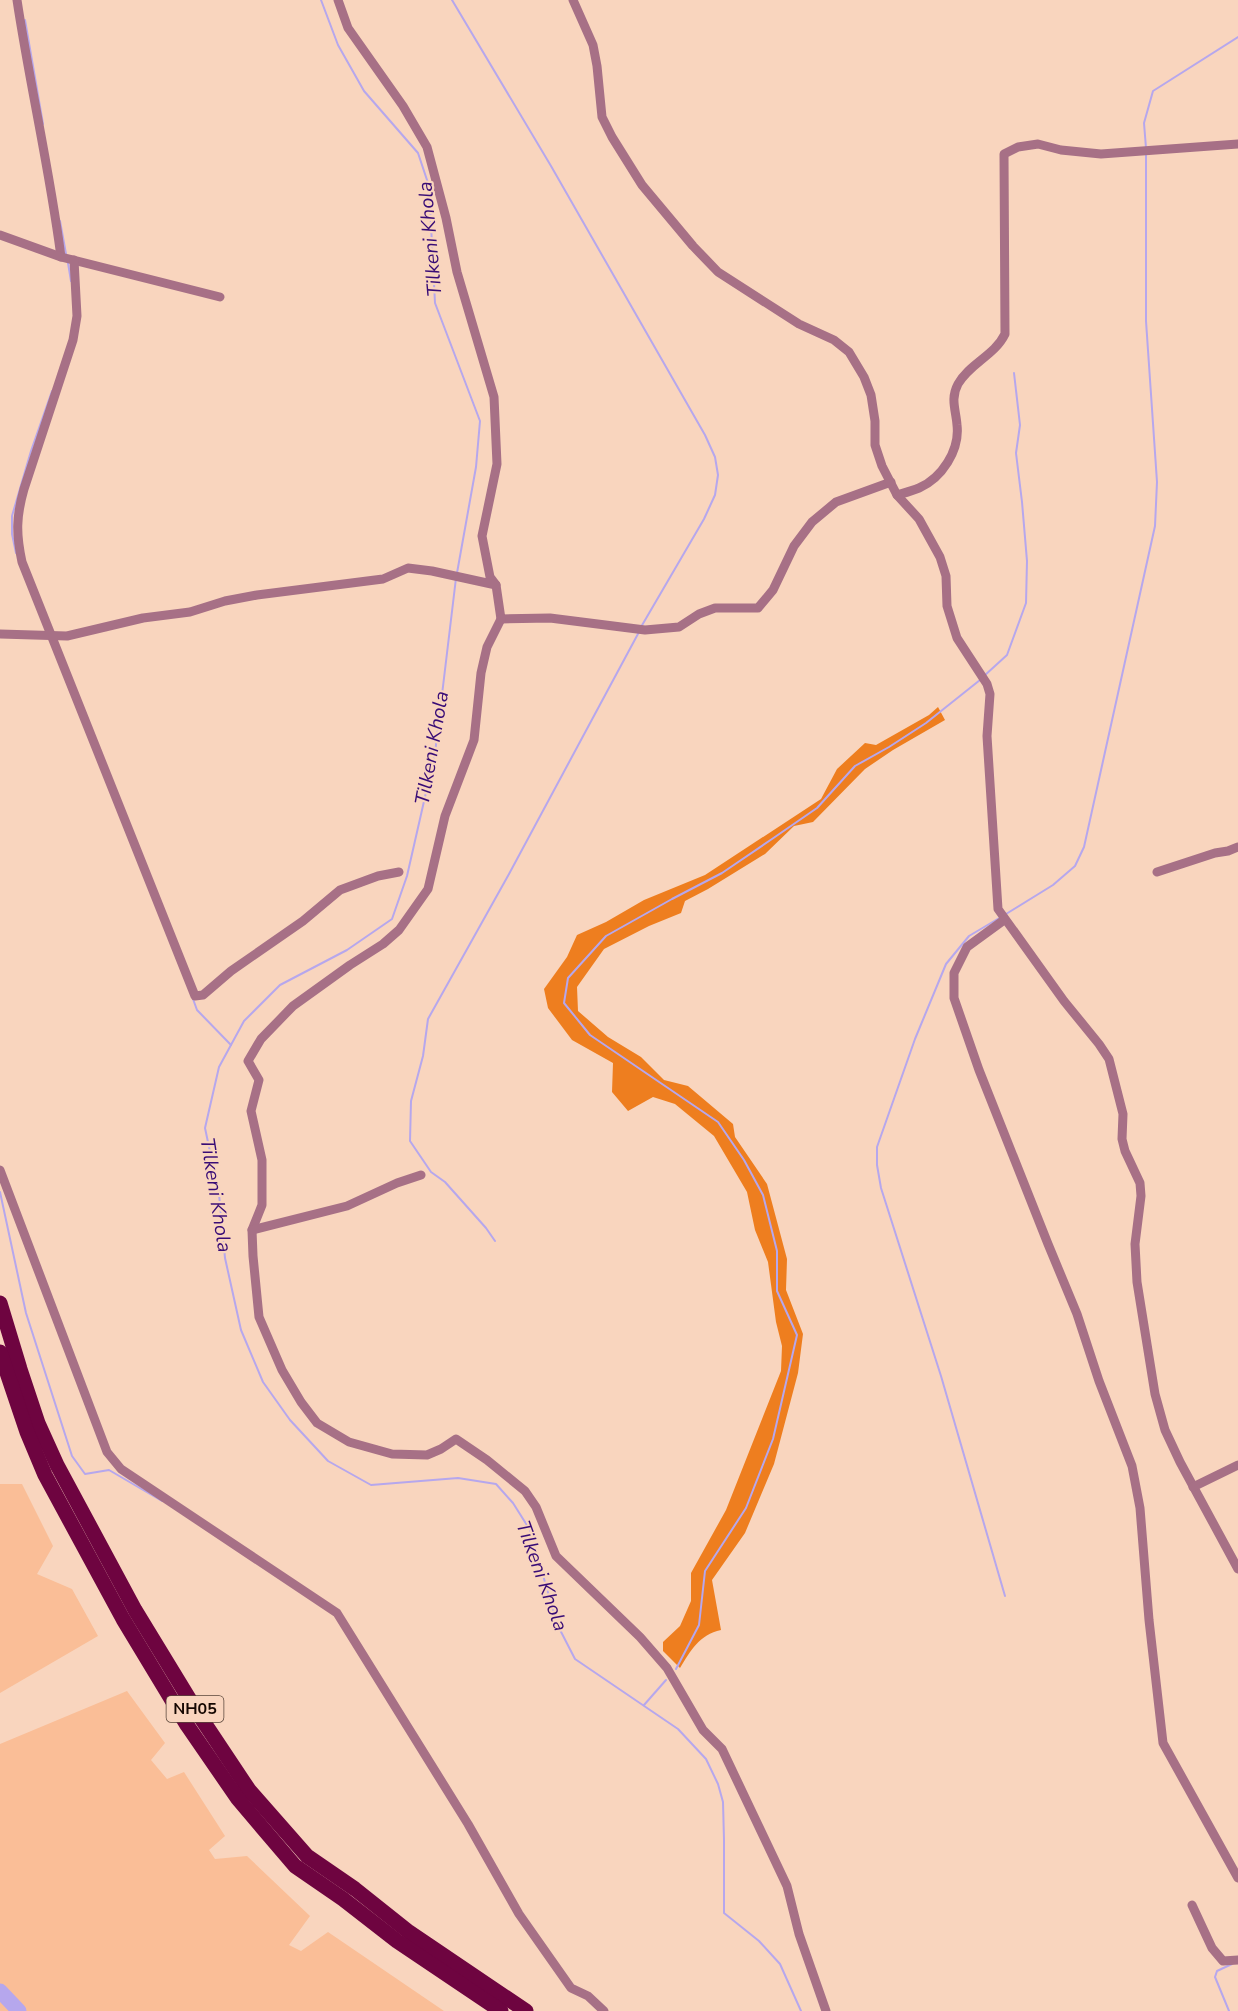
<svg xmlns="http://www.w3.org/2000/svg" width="1238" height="2011" viewBox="0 0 1238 2011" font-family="'Nunito Sans',sans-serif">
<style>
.green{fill:#fabe97}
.forest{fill:#ee7e1f}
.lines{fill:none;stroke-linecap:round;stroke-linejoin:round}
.stream{stroke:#b6a7ed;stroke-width:2}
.river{stroke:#b6a7ed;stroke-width:15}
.street{stroke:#a77086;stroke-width:9}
.primary{stroke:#6e0440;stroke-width:15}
.labels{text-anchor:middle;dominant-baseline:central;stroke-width:4.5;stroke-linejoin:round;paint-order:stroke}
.shield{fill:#f9d5be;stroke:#59453a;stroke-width:1.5}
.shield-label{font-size:16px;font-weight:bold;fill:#150701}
.water-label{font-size:20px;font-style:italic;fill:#390c76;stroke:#f9d5be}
</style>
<rect width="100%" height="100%" fill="#f9d5be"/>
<g class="green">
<polygon points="0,1484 22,1484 53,1546 37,1574 72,1589 98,1636 0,1693"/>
<polygon points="127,1691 165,1743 151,1760 167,1779 184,1772 225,1836 209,1850 215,1859 247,1856 310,1916 289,1945 301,1951 328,1932 444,2011 0,2011 0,1744"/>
</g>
<path class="forest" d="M938,707l7,13 -52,30 -28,19 -52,53 -19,4 -29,28 -57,35 -23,12 -4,12 -32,13 -45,23 -27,38 1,24 30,26 33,20 23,23 24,6 45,38 2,13 32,47 20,75 -1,31 17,44 -5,39 -24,91 -29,69 -33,47 9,50c-22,5 -30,20 -41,38l-17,-17v-9l17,-16 11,-25v-28l35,-63 55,-139 1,-25 -6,-24 -8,-60 -13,-32 -8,-38 -33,-56 -39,-32 -22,-7 -25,14 -16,-19 1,-29 -41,-23 -24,-32 -4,-19 23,-32 10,-22 29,-13 38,-22 61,-25 116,-76 16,-30 28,-26 11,2 53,-30z"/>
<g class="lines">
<g class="stream">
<polyline points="321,0 338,45 364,91 418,153 429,186 435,303 480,421 476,467 457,573"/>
<polyline points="452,0 551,166 705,435 715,457 718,475 715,495 704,519 641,627"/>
<polyline points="25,20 43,124"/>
<polyline points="1146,148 1144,123 1153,91 1238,37"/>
<polyline points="60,221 66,254"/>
<polyline points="68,263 71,281"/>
<polyline points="16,553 12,534 12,516 31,451 52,391"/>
<polyline points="456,578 435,753 407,876 392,919 347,950 280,985 244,1021 219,1067 205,1128 219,1194 225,1258 241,1330 263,1382 290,1420 328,1461 371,1485 458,1478 496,1484 513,1503 530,1530 557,1624 575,1659 678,1729 706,1759 718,1784 723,1802 724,1840 724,1913 759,1941 780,1964 801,2011"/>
<polyline points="984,676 1007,655 1026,603 1027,561 1022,502 1016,453 1020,425 1014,373"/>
<polyline points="1006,914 1053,885 1075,866 1084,847 1155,526 1157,482 1146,321 1146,153"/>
<polyline points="1001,917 969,936 946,964 915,1039 877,1147 877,1165 881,1188 941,1376 1005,1596"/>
<polyline points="193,999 197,1010 231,1045"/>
<polyline points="0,1192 26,1313 72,1456 85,1474 109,1470 162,1501"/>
<polyline points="495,1241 486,1228 445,1182 431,1172 410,1141 411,1101 423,1056 428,1019 509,874 639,632"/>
<polyline points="676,1669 699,1625 705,1571 746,1508 773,1439 797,1335 777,1291 777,1251 763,1195 744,1160 718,1122 590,1035 564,1003 568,978 606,936 672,899 722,873 772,839 817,808 855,766 889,747 926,723 980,680"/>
<polyline points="644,1705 666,1680"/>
<polyline points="1229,2011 1215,1977 1217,1971 1232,1964"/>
</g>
<polyline class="river" points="0,1991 19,2011"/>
<g class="street">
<path d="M17,0c13,86 33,171 44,257"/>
<polyline points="338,0 348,28 403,106 427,147 446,218 457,272 494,397 497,464 482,536 490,577 496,585 501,619 550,618 645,630 679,627 699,614 715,608 758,608 773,590 794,546 812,522 836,502 891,482"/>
<polyline points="573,0 593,45 597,66 602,117 612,137 642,185 693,246 718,272 799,324 834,340 849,352 864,377 871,395 875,421 875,445 882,466 897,495 919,519 940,557 946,576 947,606 957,638 987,684 990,694 987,736 998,909 1064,1001 1099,1044 1109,1059 1123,1114 1122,1139 1125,1151 1140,1183 1141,1196 1135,1244 1137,1282 1155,1394 1165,1430 1180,1462 1238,1569"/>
<polyline points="0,235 61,257 220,297"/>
<path d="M74,260l3,56 -4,24 -49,149c-8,28 -8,45 -2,73l173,434 8,-1 28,-24 72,-50 37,-31 38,-14 21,-4"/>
<path d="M897,495c7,-2 15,-4 22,-7 23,-10 41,-38 38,-63 -1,-15 -7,-26 1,-41 11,-20 37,-29 47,-50l-1,-180 14,-7 20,-3 23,6 40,4 137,-10"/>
<polyline points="501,619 487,647 481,673 474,740 445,816 428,889 399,930 383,944 350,965 293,1006 261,1039 248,1061 259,1080 251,1111 262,1160 262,1205 252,1230 253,1256 259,1317 282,1370 301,1402 317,1423 349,1442 392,1454 427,1455 441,1449 456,1439 487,1460 525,1491 536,1507 556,1556 640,1637 667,1668 703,1730 722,1749 787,1886 799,1934 826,2011"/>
<polyline points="0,634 67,636 143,618 190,612 225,601 257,595 383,579 408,568 432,571 496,585"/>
<polyline points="1157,872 1215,853 1228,851 1238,847"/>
<polyline points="1004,920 967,947 954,973 954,998 979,1070 1048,1244 1077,1314 1099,1381 1132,1466 1140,1508 1149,1620 1163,1743 1238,1878"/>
<polyline points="0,1170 107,1452 121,1469 337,1613 468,1824 519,1914 571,1988 588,1996 604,2011"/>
<polyline points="252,1230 347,1206 397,1183 421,1175"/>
<polyline points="1193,1487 1238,1465"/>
<polyline points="1192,1905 1212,1948 1223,1961 1238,1960"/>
</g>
<g class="primary">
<polyline points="0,1303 20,1369 38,1423 57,1465 135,1610 199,1715 249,1790 307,1856 355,1889 409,1932 526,2011"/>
<polyline points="0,1352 27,1432 45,1475 123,1619 187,1725 238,1799 295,1866 343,1899 397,1941 501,2011"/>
</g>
</g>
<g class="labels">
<rect class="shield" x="166.5" y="1696" width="57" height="26" rx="4.5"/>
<g class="shield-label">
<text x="195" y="1709">NH05</text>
</g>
<g class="water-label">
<text transform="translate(430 239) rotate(-95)">Tilkeni Khola</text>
<text transform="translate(432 748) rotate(-80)">Tilkeni Khola</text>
<text transform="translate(216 1195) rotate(81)">Tilkeni Khola</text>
<text transform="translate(542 1576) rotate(70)">Tilkeni Khola</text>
</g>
</g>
</svg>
